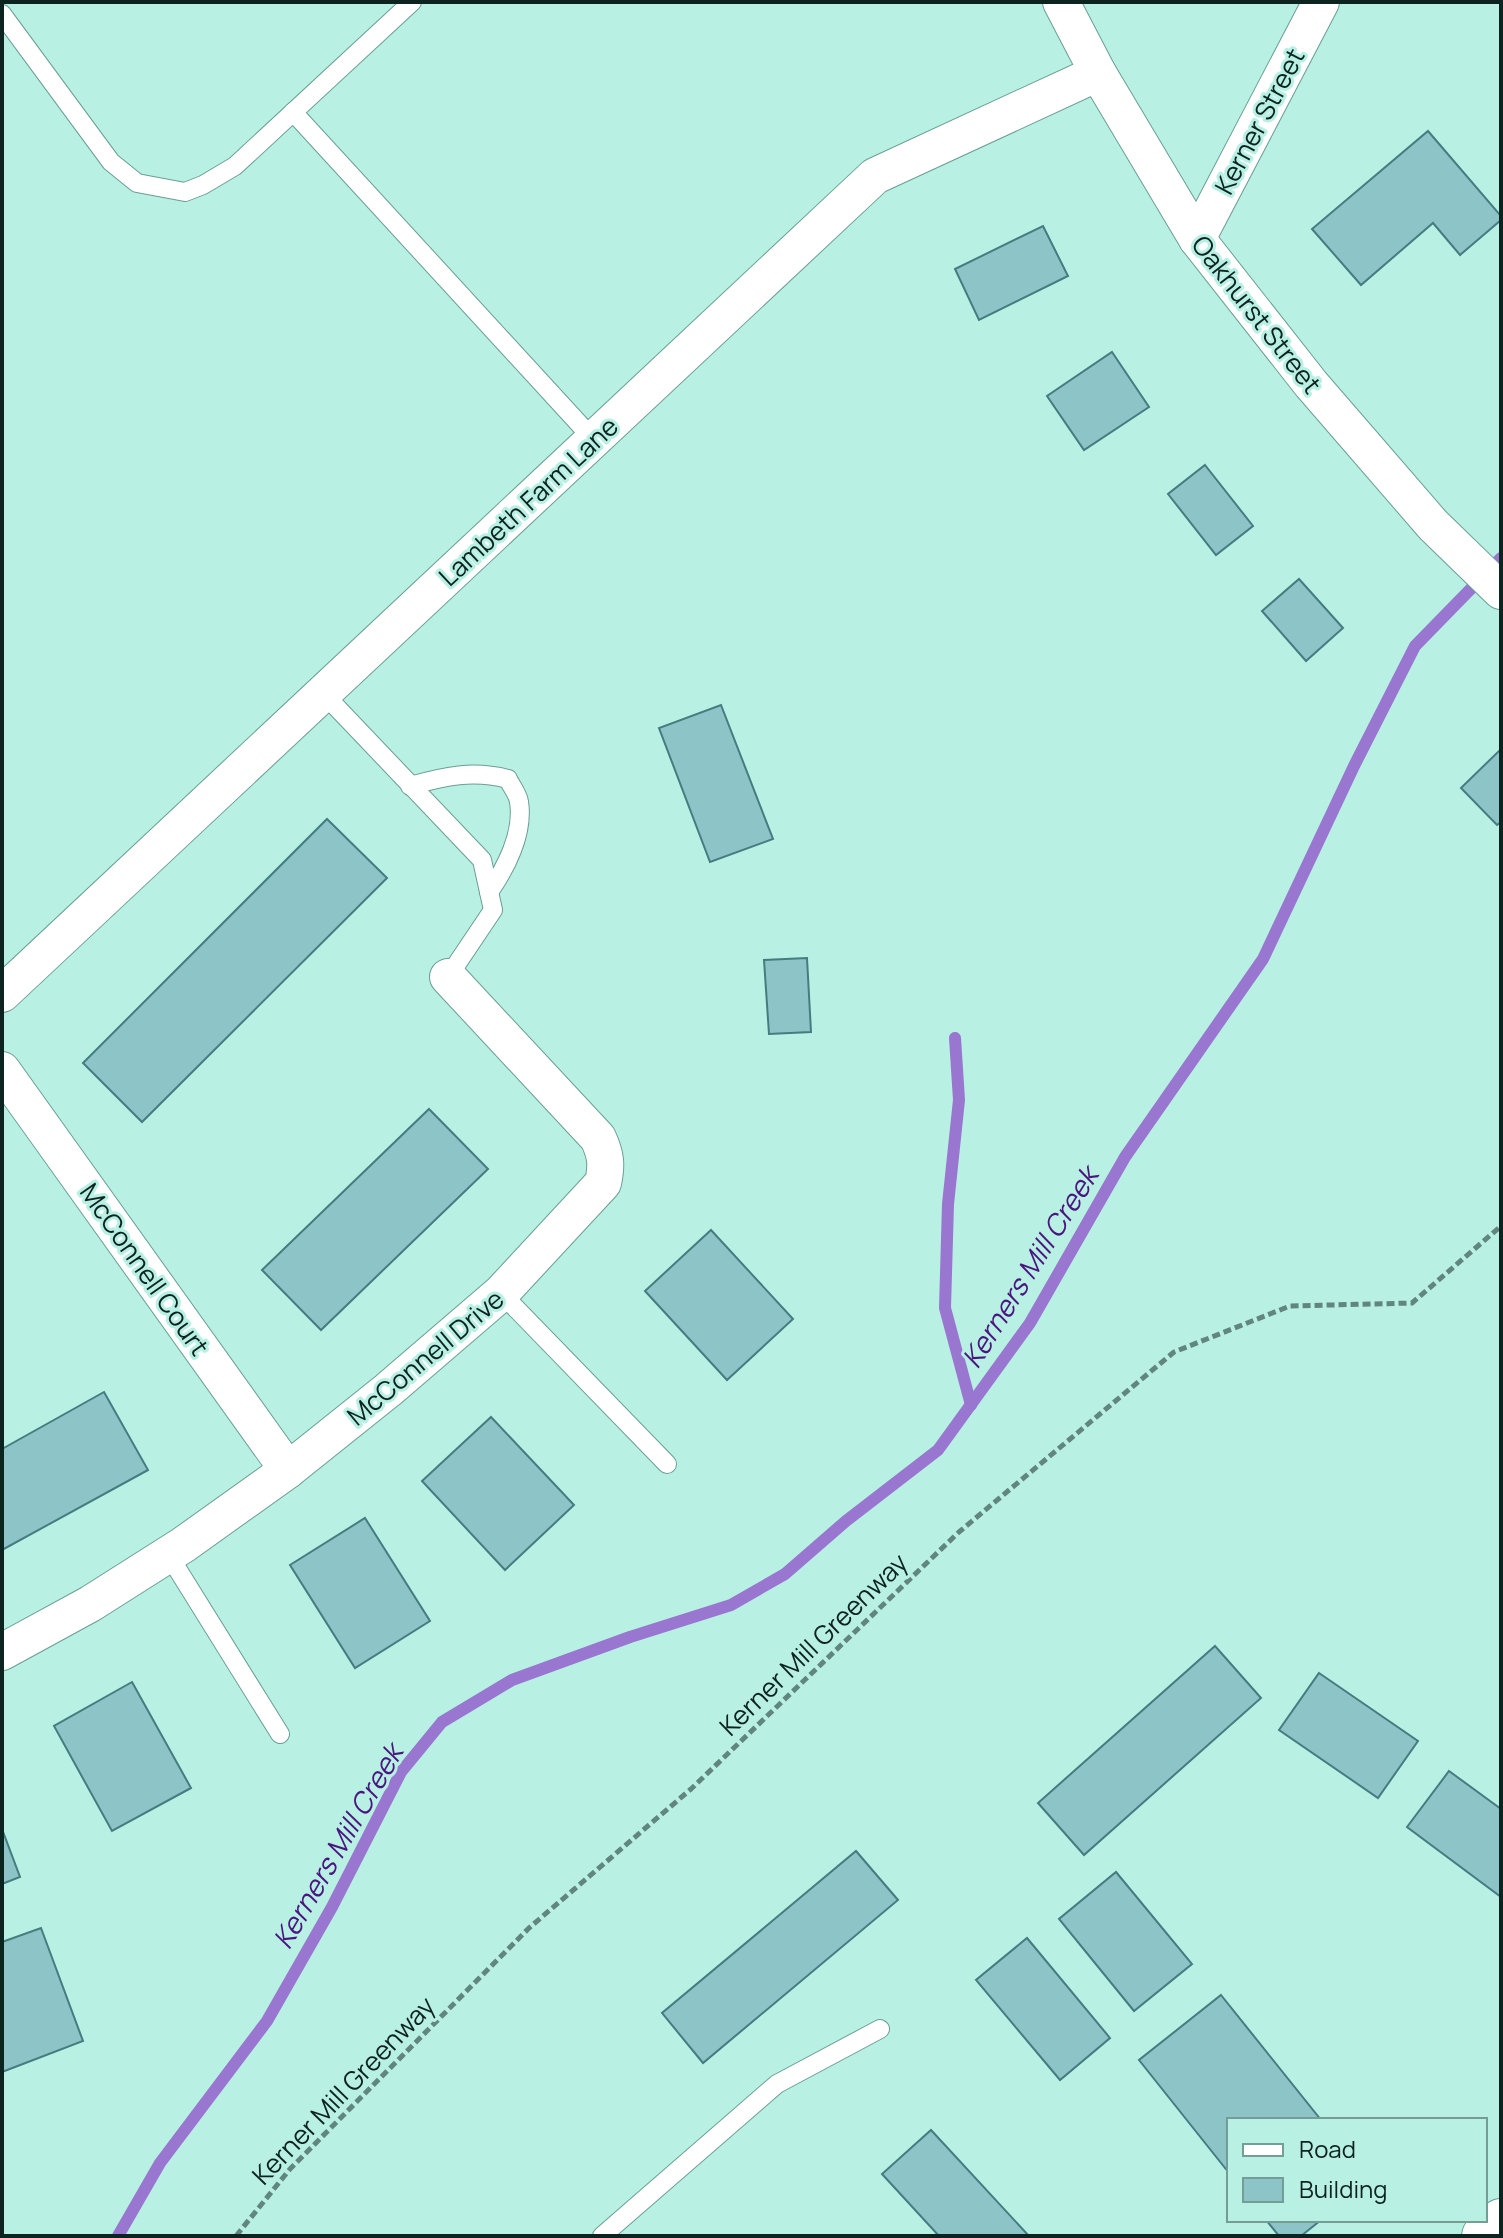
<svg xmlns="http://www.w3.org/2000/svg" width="1503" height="2238" viewBox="0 0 1503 2238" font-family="Manrope,sans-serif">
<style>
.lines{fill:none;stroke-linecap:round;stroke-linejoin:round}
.stream{stroke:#9976cf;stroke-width:12}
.building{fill:#8cc4c7;stroke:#457c7f;stroke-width:2}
.service-casing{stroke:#6a9e94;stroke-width:20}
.minor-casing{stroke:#6a9e94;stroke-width:38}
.secondary-casing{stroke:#6a9e94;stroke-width:46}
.path{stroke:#60867e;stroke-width:5;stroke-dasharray:8 4;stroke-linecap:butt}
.service{stroke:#fff;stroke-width:18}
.minor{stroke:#fff;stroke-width:36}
.secondary{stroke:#fff;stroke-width:44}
.labels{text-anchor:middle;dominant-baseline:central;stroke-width:6;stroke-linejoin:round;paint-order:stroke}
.street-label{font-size:26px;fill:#0d231f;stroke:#b9f0e4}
.water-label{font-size:28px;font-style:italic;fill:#4b1580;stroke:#b9f0e4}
</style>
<rect width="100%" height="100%" fill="#b9f0e4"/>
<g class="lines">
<g class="stream">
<polyline points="955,1038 959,1100 948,1204 945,1308 971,1405"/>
<polyline points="118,2236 160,2163 267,2021 332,1907 401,1772 442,1722 512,1680 630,1637 731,1605 785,1574 846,1521 938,1450 1030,1323 1125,1157 1263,959 1354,766 1415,646 1501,558"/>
</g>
</g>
<g class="building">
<polygon points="1428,131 1501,216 1501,220 1460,255 1433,223 1361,285 1312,229"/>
<polygon points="1043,226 1068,276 979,320 955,269"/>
<polygon points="1112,352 1149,407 1084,450 1047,396"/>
<polygon points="1205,465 1253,526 1216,555 1168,494"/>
<polygon points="1299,579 1343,628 1306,661 1262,611"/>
<polygon points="721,705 773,839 710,862 659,728"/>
<polygon points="1501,749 1501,822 1497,825 1461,788"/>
<polygon points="327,819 387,878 142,1122 83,1063"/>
<polygon points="807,958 811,1032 769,1034 764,960"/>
<polygon points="429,1109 488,1169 321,1330 262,1270"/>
<polygon points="711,1230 793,1319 727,1380 645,1291"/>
<polygon points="104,1392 148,1470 2,1550 2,1449"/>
<polygon points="491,1417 574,1505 505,1570 422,1481"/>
<polygon points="365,1518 430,1621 355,1668 290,1565"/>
<polygon points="1215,1646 1261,1698 1084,1855 1038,1803"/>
<polygon points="1319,1673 1418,1741 1378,1798 1279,1730"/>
<polygon points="132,1682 191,1788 112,1831 54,1726"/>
<polygon points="1449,1771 1501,1809 1501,1897 1407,1827"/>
<polygon points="2,1829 20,1877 2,1884"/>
<polygon points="856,1851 898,1900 703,2063 662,2013"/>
<polygon points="1116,1872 1192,1964 1134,2011 1059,1919"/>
<polygon points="41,1928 83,2041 2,2072 2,1942"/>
<polygon points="1027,1938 1110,2038 1060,2080 976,1980"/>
<polygon points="1221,1995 1321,2120 1229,2120 1229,2173 1139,2060"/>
<polygon points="931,2130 1029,2236 939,2236 882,2174"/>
<polygon points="1266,2220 1321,2220 1301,2236 1279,2236"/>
</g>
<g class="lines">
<g class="service-casing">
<g id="service">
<polyline points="2,14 111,162 137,183 185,192 203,185 235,166 412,2"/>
<polyline points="293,112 594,440"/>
<polyline points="323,693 482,860 493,910 448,977"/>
<path d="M410,786c35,-10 63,-16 98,-7 3,7 10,15 11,23 5,31 -13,66 -30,90"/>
<polyline points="501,1293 667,1464"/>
<polyline points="168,1554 280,1734"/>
<polyline points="602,2236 777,2084 880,2029"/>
</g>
</g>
<g class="minor-casing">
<g id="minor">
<polyline points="1061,2 1098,73 1197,239 1311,384 1433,525 1501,591"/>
<polyline points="1197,239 1321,2"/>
<polyline points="2,994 875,176 1098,73"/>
<polyline points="2,1070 288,1470"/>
<path d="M2,1652l88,-48 93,-59 105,-75 100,-80 113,-97 102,-110c4,-18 3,-28 -5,-45l-150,-161"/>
</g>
</g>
<g class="secondary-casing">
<polyline id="secondary" points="1484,2236 1501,2221"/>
</g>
<polyline class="path" points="236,2236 290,2169 529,1928 691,1789 959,1532 1174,1352 1290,1306 1412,1303 1501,1226"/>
<use href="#service" class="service"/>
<use href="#minor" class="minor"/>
<use href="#secondary" class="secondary"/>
</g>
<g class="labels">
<g class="street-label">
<text transform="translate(1259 121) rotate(-62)">Kerner Street</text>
<text transform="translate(1257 314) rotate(52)">Oakhurst Street</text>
<text transform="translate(528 501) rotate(-43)">Lambeth Farm Lane</text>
<text transform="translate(145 1269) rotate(55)">McConnell Court</text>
<text transform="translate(425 1357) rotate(-40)">McConnell Drive</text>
<text transform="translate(813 1644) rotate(-44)">Kerner Mill Greenway</text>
<text transform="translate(343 2090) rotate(-46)">Kerner Mill Greenway</text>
</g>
<g class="water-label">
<text transform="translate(1029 1267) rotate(-58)">Kerners Mill Creek</text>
<text transform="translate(337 1846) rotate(-60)">Kerners Mill Creek</text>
</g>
</g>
<rect width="1503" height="2238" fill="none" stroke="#0d231f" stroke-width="8"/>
<rect x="1227" y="2118" width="260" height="104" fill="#b9f0e4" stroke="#749e95" stroke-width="2"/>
<rect x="1243" y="2144" width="40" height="12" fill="#ffffff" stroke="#749e95" stroke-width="2"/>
<text x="1299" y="2158" font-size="24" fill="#0d231f">Road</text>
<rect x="1243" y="2178" width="40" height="24" fill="#8cc4c7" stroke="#749e95" stroke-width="2"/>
<text x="1299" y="2198" font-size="24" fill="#0d231f">Building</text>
</svg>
